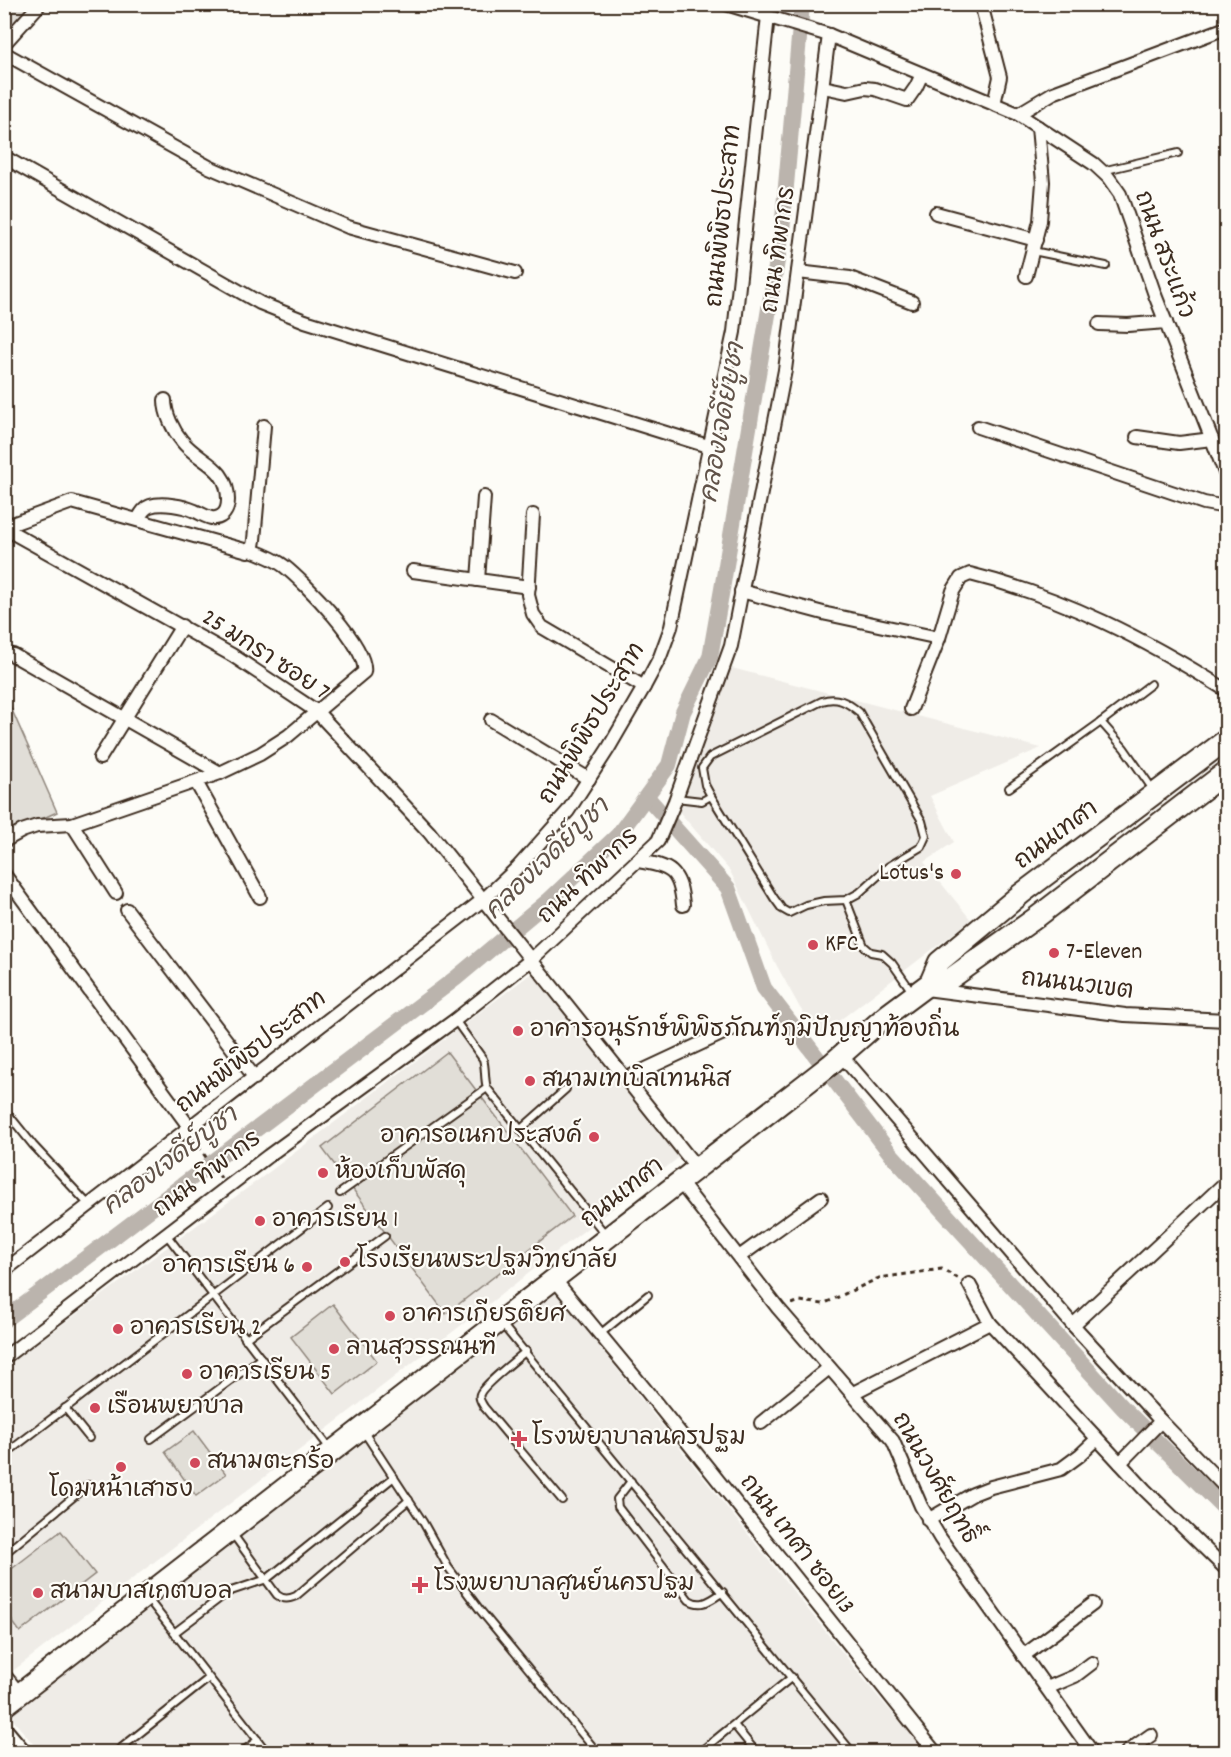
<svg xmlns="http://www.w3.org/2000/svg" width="1231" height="1757" viewBox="0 0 1231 1757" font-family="Dekko,'Playpen Sans Thai',sans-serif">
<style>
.built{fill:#efece7}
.green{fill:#e1ded7;stroke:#8e847a;stroke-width:1.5}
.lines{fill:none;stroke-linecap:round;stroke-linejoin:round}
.canal{stroke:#bbb4ad;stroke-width:16}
.service-casing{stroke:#3b2a1e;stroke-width:10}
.minor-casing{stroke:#3b2a1e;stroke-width:16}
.primary-casing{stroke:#3b2a1e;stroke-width:24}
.path{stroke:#3b2a1e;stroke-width:3;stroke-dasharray:4.5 4.5;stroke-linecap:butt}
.service{stroke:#fdfcf7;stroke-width:6}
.minor{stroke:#fdfcf7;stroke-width:12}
.primary{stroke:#fdfcf7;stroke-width:20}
.poi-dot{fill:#d1495b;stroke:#fdfcf7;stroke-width:2}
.labels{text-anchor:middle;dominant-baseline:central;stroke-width:4.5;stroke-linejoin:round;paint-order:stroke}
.street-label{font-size:24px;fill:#3b2a1e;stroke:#fdfcf7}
.poi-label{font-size:24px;fill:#3b2a1e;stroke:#fdfcf7;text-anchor:start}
.water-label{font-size:26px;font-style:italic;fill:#615349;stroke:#fdfcf7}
</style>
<rect width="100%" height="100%" fill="#fdfcf7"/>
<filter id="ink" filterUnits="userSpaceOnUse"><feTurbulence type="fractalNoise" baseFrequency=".0167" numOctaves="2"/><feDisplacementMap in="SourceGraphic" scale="12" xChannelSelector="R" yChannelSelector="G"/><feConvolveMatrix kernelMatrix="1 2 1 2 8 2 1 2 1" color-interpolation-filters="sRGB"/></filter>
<g filter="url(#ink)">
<g class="built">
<polygon points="728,667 1041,748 930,796 954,842 924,862 971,920 819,1036 800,1008 777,966 730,871 677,809"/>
<polygon points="537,969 686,1152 5,1677 5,1367 269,1172"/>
<polygon points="556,1292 790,1587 875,1693 926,1752 40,1752 8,1714"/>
</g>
<g class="green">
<polygon points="5,5 36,5 5,40"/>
<polygon points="4,692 57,812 26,826 4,840"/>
<polygon points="447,1052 572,1216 446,1314 322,1148"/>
<polygon points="333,1304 377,1361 335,1394 291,1337"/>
<polygon points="194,1431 226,1474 196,1496 165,1452"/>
<polygon points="61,1531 95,1574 20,1632 5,1611 5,1574"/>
</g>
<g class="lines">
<g class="canal">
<polyline points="647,797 728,888 764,988 890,1153 1123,1408 1226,1510"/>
<polyline points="4,1320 456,978 548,901 618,835 669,765 683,712 710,657 722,589 782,231 802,4"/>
</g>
<g class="service-casing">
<g id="service">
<polyline points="1102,171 1178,153"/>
<polyline points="1033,251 1106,266"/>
<polyline points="1101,722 1151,684"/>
<polyline points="1009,788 1101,722 1124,748 1154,791"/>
<path d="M676,798l26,3 9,-5 63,102 8,11 7,4 17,-8 18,-4 22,-1 13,-7 30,-27 32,-19 5,-11 -4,-15 -63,-109c-12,-10 -22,-16 -37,-11l-112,56 -8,11 3,17 6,11"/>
<polyline points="846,900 864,946 871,952 882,954 892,963 913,993"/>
<path d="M455,1020l28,39c3,10 1,19 4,29l119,147"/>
<polyline points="4,1109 33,1145 89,1205"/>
<polyline points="521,1129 566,1089"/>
<polyline points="340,1193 487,1088"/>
<polyline points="166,1234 331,1450"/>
<polyline points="501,1323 852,1752"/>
<polyline points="600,1334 648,1295"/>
<polyline points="245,1339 385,1236"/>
<path d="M526,1351c-9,8 -43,34 -46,43 -2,5 2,9 4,13l78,93"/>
<polyline points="65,1408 89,1438"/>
<polyline points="364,1432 423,1522 448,1567 480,1610 597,1752"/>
<polyline points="151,1439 261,1358"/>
<polyline points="4,1455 328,1208"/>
<path d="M631,1481l-14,18 1,8 71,93c13,8 22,0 34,-8"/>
<path d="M232,1533l45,62c7,5 12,4 19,1l113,-96"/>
<polyline points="4,1554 88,1485"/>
<polyline points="148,1599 267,1752"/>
<polyline points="174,1633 228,1592 267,1579 394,1477"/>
<polyline points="4,1670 21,1691"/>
<polyline points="735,1726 756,1752"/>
<polyline points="116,1752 209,1678"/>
<polyline points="242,1752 258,1740"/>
<polyline points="700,1752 792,1677"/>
<polyline points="918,1752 929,1744"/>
</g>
</g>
<g class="minor-casing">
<g id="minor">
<polyline points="726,4 829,35 1018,114 1094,164 1108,177 1120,194 1155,295 1226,475"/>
<polyline points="981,4 1000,77 994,104"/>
<polyline points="4,44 40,4"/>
<polyline points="4,53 209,167 348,227 515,273"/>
<polyline points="823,87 847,92 865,88 875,89 907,100 916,87 922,74"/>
<polyline points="1018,114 1053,93 1226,28"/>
<polyline points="4,157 260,303 305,321 711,447"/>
<polyline points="936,213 1036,240"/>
<polyline points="798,272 850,278 912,302"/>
<polyline points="1026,276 1040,221 1043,182 1038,127"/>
<polyline points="1099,324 1128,325 1166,322"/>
<polyline points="978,427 1204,503 1226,507"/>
<polyline points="1137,437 1179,443 1212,439"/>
<polyline points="533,515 528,595 533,614 542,627 644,687"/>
<path d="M138,519c3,-5 6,-11 12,-13 12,-4 34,0 45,5 8,3 17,11 26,5 5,-3 7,-10 7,-16 0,-35 -29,-37 -46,-59 -9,-11 -17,-27 -17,-41"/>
<polyline points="4,527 72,502 248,551 253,546 254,540 264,426"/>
<polyline points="4,528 232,655 316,711 429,832 697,1168"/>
<polyline points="413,571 529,587"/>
<polyline points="478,580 484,497"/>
<polyline points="741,591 827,614 939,638"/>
<polyline points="13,655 220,773"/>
<path d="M911,709l28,-71 14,-47 8,-13 9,-4c94,23 175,65 256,116"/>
<polyline points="491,720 589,779"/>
<polyline points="100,758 182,626"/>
<polyline points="196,782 260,897"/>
<polyline points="72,824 116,893"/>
<path d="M4,841l18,-10 15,-5 35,-2 148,-51 40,-19 28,-18 76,-64c5,-25 -60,-90 -80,-106 -9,-7 -22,-12 -33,-16"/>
<path d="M638,861c33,5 42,10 45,44"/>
<polyline points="4,874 190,1128"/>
<polyline points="127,910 255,1078"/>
<polyline points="926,989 1125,1015 1226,1020"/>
<polyline points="841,1055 1073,1325 1161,1421 1226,1488"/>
<polyline points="627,1078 732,1029"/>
<polyline points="680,1182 778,1308 893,1441 921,1506 940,1538 1092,1752"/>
<polyline points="739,1257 821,1198"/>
<polyline points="4,1271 484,899 518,867 568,811 608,749 644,687 660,657 671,627 734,332 768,16"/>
<polyline points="555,1280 645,1389 935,1752"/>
<polyline points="969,1284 990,1323 1145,1490 1226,1569"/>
<polyline points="1073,1325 1226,1182"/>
<polyline points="4,1358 268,1156 455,1020 532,959 658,841 675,801 731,646 785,370 829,35"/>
<polyline points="853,1393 990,1323"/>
<polyline points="761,1423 829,1368"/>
<polyline points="1120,1463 1161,1421"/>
<polyline points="928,1520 973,1494 991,1487 1061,1469 1080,1455 1097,1439"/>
<polyline points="1023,1656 1093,1604"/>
<polyline points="1047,1688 1075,1676 1092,1663"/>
<polyline points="4,1727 25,1752"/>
<polyline points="1127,1752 1151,1735"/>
</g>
</g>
<g class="primary-casing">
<g id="primary">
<polyline points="930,983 950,979 1037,917 1226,772"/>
<polyline points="4,1706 830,1065 887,1015 930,983 939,962 1021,894 1226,740"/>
</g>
</g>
<g class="path">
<polyline points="193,1139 221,1178"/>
<polyline points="792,1304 800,1301 823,1304 879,1278 942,1269 959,1279"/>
</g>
<use href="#service" class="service"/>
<use href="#minor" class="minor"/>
<use href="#primary" class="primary"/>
</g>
</g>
<g class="poi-dot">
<circle cx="956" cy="874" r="6"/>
<circle cx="813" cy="945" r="6"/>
<circle cx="1054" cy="953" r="6"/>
<circle cx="518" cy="1031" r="6"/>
<circle cx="530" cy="1081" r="6"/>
<circle cx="594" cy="1137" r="6"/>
<circle cx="323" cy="1173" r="6"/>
<circle cx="260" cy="1221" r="6"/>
<circle cx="345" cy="1262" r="6"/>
<circle cx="307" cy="1267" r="6"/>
<circle cx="390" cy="1316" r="6"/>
<circle cx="118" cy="1329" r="6"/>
<circle cx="334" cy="1349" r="6"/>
<circle cx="187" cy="1374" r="6"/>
<circle cx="95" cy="1408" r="6"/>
<path d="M516 1430h6v6h6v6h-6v6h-6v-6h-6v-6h6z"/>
<circle cx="195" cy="1463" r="6"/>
<circle cx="121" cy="1467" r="6"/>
<path d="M417 1576h6v6h6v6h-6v6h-6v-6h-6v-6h6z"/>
<circle cx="38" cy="1593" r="6"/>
</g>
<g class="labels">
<g class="street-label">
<text transform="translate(725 216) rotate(-84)">ถนนพิพิธประสาท</text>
<text transform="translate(780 250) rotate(-82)">ถนน ทิพากร</text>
<text transform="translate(1163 255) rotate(70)">ถนน สระแก้ว</text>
<text transform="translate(265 656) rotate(33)">25 มกรา ซอย 7</text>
<text transform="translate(593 724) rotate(-59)">ถนนพิพิธประสาท</text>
<text transform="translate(1057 836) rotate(-37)">ถนนเทศา</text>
<text transform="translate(589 877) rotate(-43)">ถนน ทิพากร</text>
<text transform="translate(1077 986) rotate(7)">ถนนนวเขต</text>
<text transform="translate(252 1053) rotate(-38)">ถนนพิพิธประสาท</text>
<text transform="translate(208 1175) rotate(-37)">ถนน ทิพากร</text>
<text transform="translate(623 1194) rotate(-38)">ถนนเทศา</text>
<text transform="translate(934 1479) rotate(60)">ถนนวงศ์ยฤทธิ์</text>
<text transform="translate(796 1545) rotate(52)">ถนน เทศา ซอย13</text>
</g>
<g class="poi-label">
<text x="944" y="874" text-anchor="end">Lotus's</text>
<text x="825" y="945">KFC</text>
<text x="1066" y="953">7-Eleven</text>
<text x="530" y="1031">อาคารอนุรักษ์พิพิธภัณฑ์ภูมิปัญญาท้องถิ่น</text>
<text x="542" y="1081">สนามเทเบิลเทนนิส</text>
<text x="582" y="1137" text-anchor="end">อาคารอเนกประสงค์</text>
<text x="335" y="1173">ห้องเก็บพัสดุ</text>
<text x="272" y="1221">อาคารเรียน 1</text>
<text x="357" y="1262">โรงเรียนพระปฐมวิทยาลัย</text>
<text x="295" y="1267" text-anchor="end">อาคารเรียน 6</text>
<text x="402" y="1316">อาคารเกียรติยศ</text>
<text x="130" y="1329">อาคารเรียน 2</text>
<text x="346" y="1349">ลานสุวรรณนฑี</text>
<text x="199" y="1374">อาคารเรียน 5</text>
<text x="107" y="1408">เรือนพยาบาล</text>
<text x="532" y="1439">โรงพยาบาลนครปฐม</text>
<text x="207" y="1463">สนามตะกร้อ</text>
<text x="121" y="1491" text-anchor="middle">โดมหน้าเสาธง</text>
<text x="434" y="1585">โรงพยาบาลศูนย์นครปฐม</text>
<text x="50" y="1593">สนามบาสเกตบอล</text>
</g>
<g class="water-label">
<text transform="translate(724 423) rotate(-80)">คลองเจดีย์บูชา</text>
<text transform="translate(548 860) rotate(-44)">คลองเจดีย์บูชา</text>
<text transform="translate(171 1162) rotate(-37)">คลองเจดีย์บูชา</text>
</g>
</g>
<rect width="1231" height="1757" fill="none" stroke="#fdfcf7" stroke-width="24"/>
<rect x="12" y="12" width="1207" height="1733" fill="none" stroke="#3b2a1e" stroke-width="2" filter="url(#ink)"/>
</svg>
